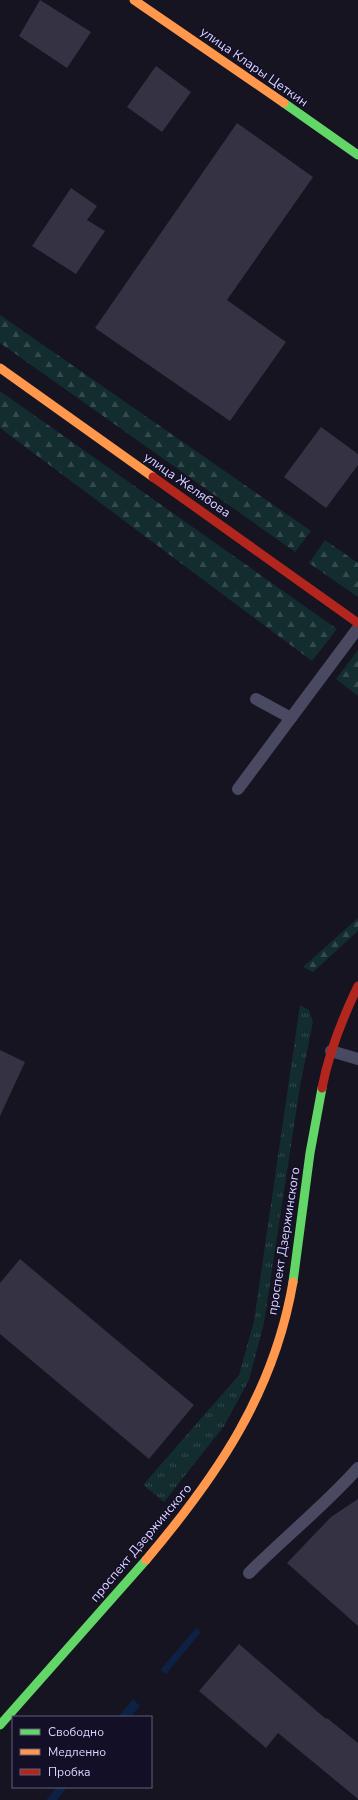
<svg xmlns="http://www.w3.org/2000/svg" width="358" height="1800" viewBox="0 0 358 1800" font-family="'Nunito Sans',sans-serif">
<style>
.grass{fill:url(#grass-tufts)}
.forest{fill:url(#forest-firs)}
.water{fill:#0d2144}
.building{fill:#343243}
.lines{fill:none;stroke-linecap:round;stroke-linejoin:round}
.lane{stroke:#4a4962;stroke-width:12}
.fast{stroke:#63d668;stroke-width:9}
.slow{stroke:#ff974d;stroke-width:9}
.jam{stroke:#b3261e;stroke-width:9}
.labels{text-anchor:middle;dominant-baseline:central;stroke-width:3;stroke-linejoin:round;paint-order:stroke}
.street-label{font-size:13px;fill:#d9d4ff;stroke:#130f26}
</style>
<defs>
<pattern id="grass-tufts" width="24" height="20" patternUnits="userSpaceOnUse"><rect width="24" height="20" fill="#132c2d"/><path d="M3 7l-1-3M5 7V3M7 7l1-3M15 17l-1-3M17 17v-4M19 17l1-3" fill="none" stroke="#354a4c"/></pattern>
<pattern id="forest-firs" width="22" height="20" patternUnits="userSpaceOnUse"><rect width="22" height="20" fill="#132c2d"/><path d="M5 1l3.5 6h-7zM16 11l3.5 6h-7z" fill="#354a4c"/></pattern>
</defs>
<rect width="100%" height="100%" fill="#161421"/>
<polygon class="grass" points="300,1005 309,1010 313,1022 300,1086 264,1323 249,1380 224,1426 164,1502 143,1485 239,1375 254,1321"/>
<g class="forest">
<polygon points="0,315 311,531 295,552 0,343"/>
<polygon points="0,391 337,629 312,661 0,428"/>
<polygon points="325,540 358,563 358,597 309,563"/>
<polygon points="358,650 358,696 336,679"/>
<polygon points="358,918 358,931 313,972 303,967"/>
</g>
<g class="water">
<polygon points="196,1628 201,1632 166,1674 160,1670"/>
<polygon points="133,1699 140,1706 130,1717 118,1717"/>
<polygon points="57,1787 67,1787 57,1800 46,1800"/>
</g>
<g class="building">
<polygon points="40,0 91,32 67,68 19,36"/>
<polygon points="156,66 191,92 162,132 127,107"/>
<polygon points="237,123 313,177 227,300 286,342 230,421 95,328"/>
<polygon points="71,188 97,206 87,220 105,231 76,274 32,246"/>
<polygon points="321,427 358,454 358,465 326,508 284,477"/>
<polygon points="0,1050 25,1062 0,1116"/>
<polygon points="20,1259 194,1405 149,1459 0,1334 0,1283"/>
<polygon points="358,1499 358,1626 287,1563 331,1517"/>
<polygon points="239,1644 326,1719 327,1718 358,1743 358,1799 278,1733 266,1748 199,1691"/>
</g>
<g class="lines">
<g class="lane">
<polyline points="256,699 291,718"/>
<polyline points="238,789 358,628"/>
<polyline points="331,1051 358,1059"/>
<path d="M249,1573c36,-36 75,-67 109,-105"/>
</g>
<g class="fast">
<polyline points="284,103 358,155"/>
<polyline points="293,1282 310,1153 322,1088"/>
<polyline points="0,1725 146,1560"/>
</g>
<g class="slow">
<polyline points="134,0 284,103"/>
<polyline points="0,368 153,477"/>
<path d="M146,1560c71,-84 128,-167 147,-278"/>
</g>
<g class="jam">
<polyline points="153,477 358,623"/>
<path d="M322,1088c7,-36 20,-69 36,-102"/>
</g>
</g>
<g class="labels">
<g class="street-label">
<text transform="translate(254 67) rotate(35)">улица Клары Цеткин</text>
<text transform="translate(187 485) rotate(35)">улица Желябова</text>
<text transform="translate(284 1241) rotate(-81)">проспект Дзержинского</text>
<text transform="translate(141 1543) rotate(-50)">проспект Дзержинского</text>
</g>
</g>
<rect x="12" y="1716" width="140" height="72" fill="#130f26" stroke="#625e7d"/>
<rect x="20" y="1729" width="20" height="6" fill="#63d668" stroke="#625e7d"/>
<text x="48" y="1736" font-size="12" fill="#d9d4ff">Свободно</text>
<rect x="20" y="1749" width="20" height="6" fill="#ff974d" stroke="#625e7d"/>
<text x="48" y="1756" font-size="12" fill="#d9d4ff">Медленно</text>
<rect x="20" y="1769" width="20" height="6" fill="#b3261e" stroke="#625e7d"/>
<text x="48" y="1776" font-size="12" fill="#d9d4ff">Пробка</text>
</svg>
